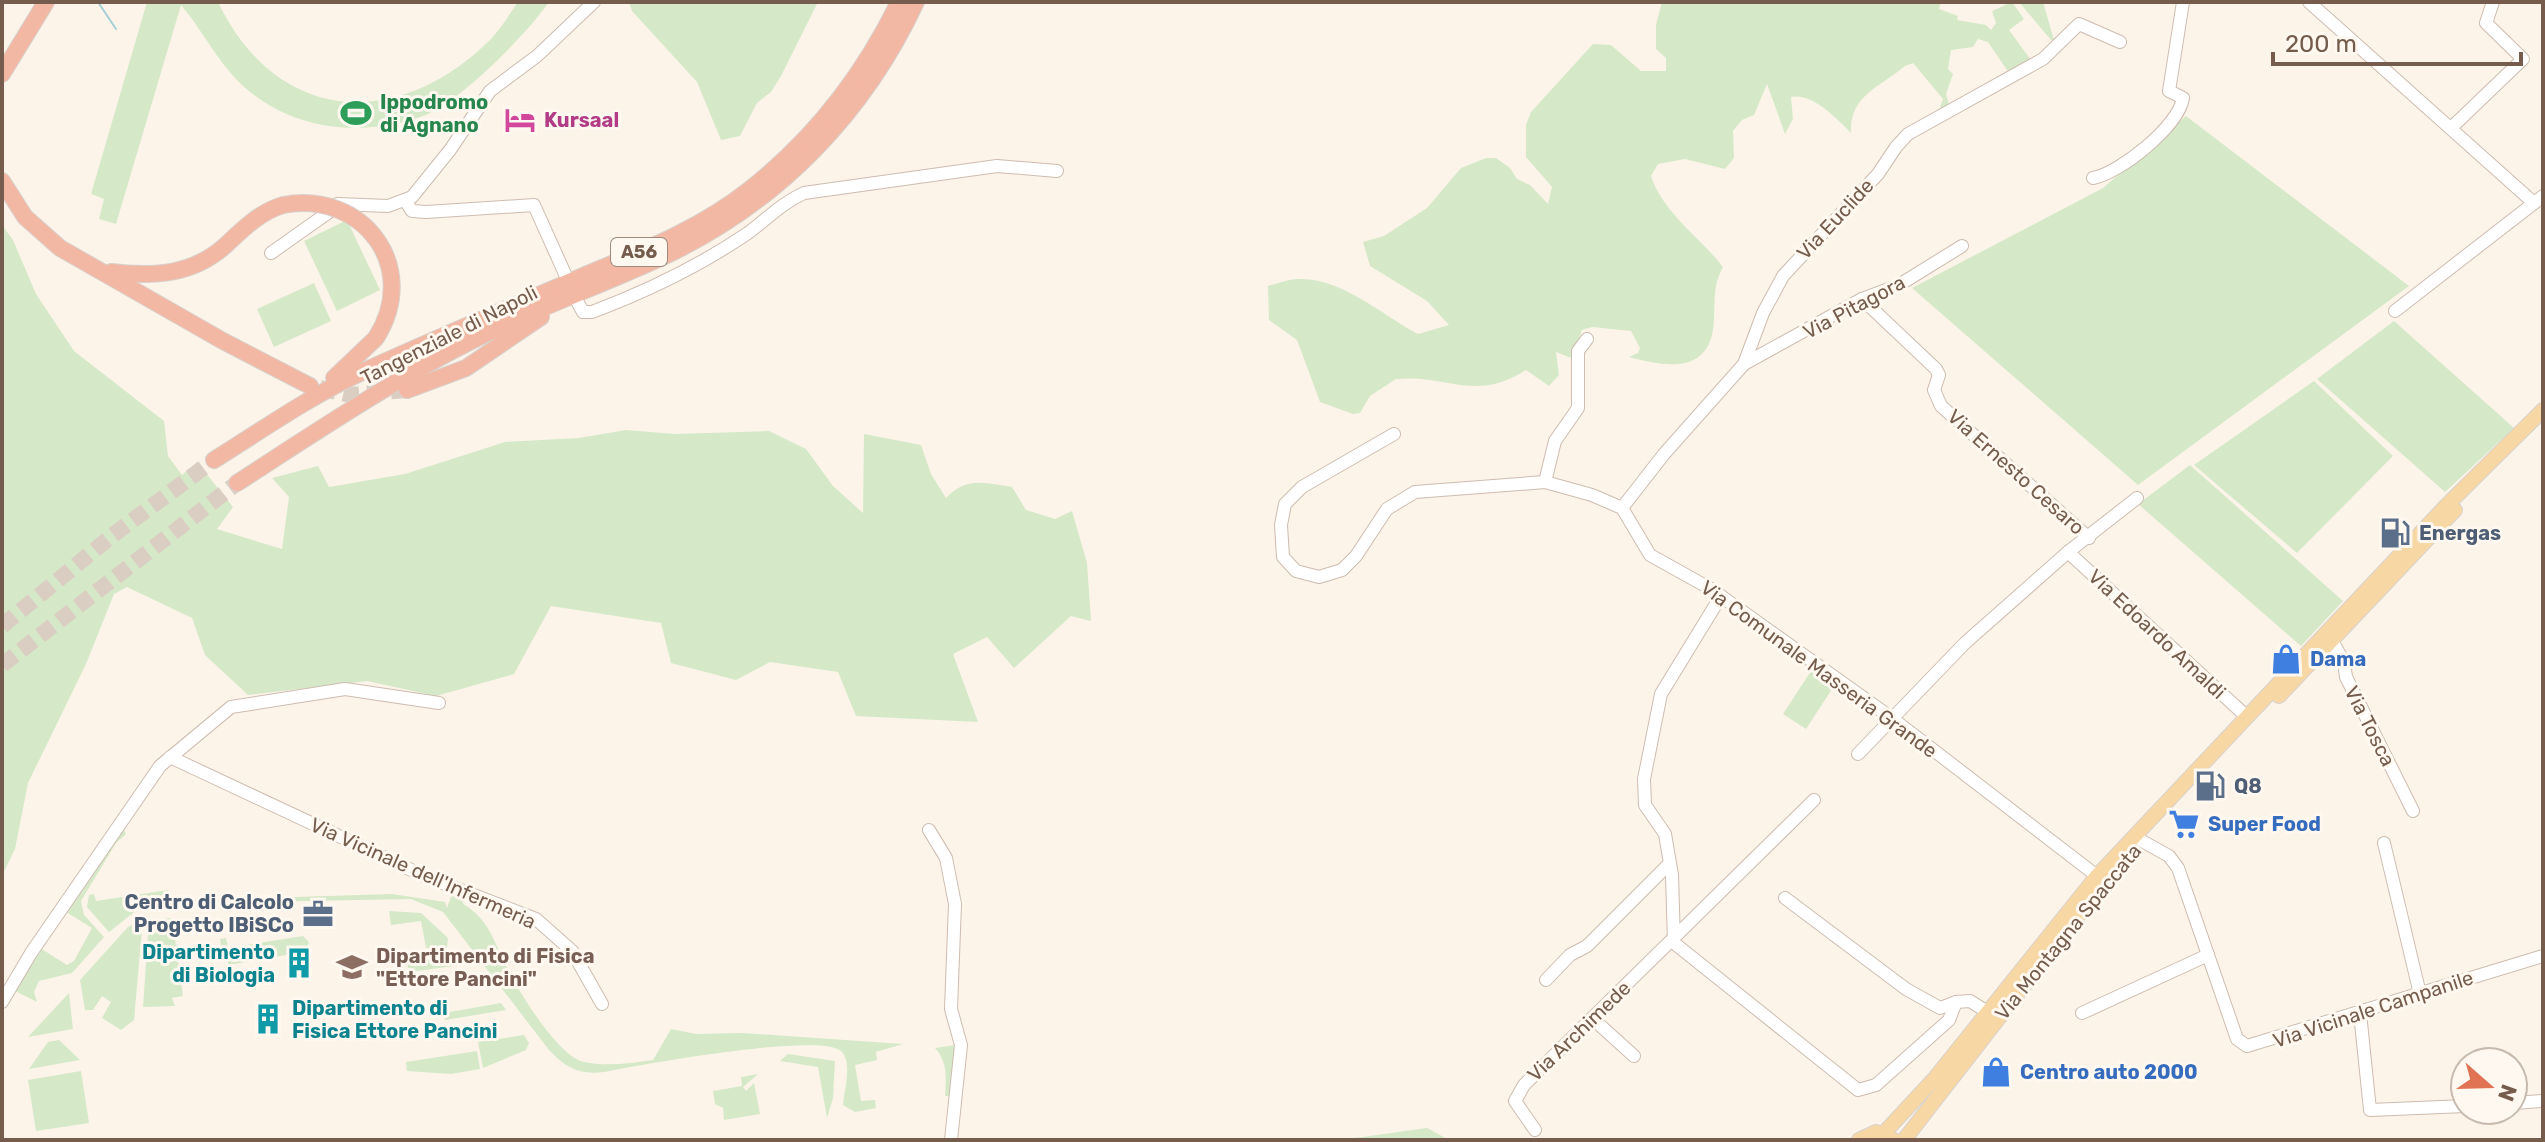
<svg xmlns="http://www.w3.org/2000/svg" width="2545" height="1142" viewBox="0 0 2545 1142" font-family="Rubik,sans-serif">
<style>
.green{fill:#d5e9c8}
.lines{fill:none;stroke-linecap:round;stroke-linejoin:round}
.stream{stroke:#a5cfd6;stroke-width:2}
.highway-tunnel{stroke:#dacec2;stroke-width:16;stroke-dasharray:16 8;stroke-linecap:butt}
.minor-casing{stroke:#cebcaf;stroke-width:14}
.major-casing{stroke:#d8d1cd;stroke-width:16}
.highway-casing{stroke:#d8d1cd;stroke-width:18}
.minor{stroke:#fff;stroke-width:12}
.major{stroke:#f7d8a5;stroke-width:14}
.highway{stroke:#f3b8a3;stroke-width:16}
.highway-bridge-casing{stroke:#d8d1cd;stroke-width:18;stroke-linecap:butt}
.highway-bridge{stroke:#f3b8a3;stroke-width:16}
.labels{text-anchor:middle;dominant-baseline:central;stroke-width:6;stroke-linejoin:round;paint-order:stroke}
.shield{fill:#fef8f0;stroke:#9e8b7e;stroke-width:2}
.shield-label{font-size:18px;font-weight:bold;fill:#755c4d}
.leisure-label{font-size:20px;font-weight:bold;fill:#27864d;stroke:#fef8f0;text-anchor:start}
.hotel-label{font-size:20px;font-weight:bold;fill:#b23c85;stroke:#fef8f0;text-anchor:start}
.street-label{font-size:20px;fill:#755c4d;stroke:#fef8f0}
.service-label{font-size:20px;font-weight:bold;fill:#4e5e75;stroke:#fef8f0;text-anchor:start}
.shop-label{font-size:20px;font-weight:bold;fill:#366cbe;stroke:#fef8f0;text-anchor:start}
.culture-label{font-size:20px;font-weight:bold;fill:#0d838f;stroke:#fef8f0;text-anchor:end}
.education-label{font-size:20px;font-weight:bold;fill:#785e54;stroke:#fef8f0;text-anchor:start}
</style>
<rect width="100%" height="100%" fill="#fcf4e9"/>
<g class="green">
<path d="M147,2h71c58,121 178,130 271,39 11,-11 20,-26 29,-39h31c-23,33 -89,100 -126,114 -58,21 -126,15 -174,-25 -28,-22 -45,-59 -68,-86l-65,219 -17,-5 5,-20 -13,-5z"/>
<polygon points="629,2 818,2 781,76 771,92 757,103 740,136 721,140 697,82 632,11"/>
<path d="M1662,2h279l-2,7 19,7 -1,4 29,5 5,5 5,-7 -4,-12 20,-9 12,17 -15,11 22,30 -22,13 -21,-31 -10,-3 -5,8 -22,3 -3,19 5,5 -7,20 4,14 -6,4 -4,-5 3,-8 -30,-36 -8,3c-25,21 -56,30 -54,67 -14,-14 -38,-40 -60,-36l2,22 -8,15 -18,-50 -13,31 -12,5 -9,11 1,27 -9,11 -40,-10 -27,5 -7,12c12,37 49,61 72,91 -10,18 -8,33 -9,54 -3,54 -47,46 -85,36l9,-4 2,-5 -9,-17 -39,-4 -10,3 -11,28 -15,-6 3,23 -10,11 -23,-16c-52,33 -77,4 -130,9l-26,17 -10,17 -7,1 -33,-12 -23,-62 -28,-20 -1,-34c9,-2 20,-7 30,-7 43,-2 84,36 120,55l31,-9 -22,-24 -57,-35 -7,-24 21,-6 43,-28 34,-40 25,-10h10l14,10 7,11 13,6 18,19 4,-17 -26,-30v-32l5,-13 62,-68 18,1 30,26h25v-13l-10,-9v-24z"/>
<polygon points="2019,2 2043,2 2054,40 2051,40"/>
<polygon points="2186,116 2409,286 2138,485 1912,288 2103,188"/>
<polygon points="347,220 380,290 337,311 304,241"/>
<path d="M2,225l11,15 23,54 38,57 90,70 4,35 14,19 15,-13 36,45 -16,22 65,20 7,-52 -17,-19 46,-12 11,21 76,-13 100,-32 74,-4 47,-8 49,4 94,-3 37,18 27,37 30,27 1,-79 57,11 10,29 15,24c20,-22 40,-15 66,-11l14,23 29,9 17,-8 15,52 4,58 -20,-5 -57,52 -27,-31 -34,17 25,68 -122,-6 -18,-44 -68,-10 -34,18 -65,-17 -10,-40 -110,-17 -37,68 -78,22 -69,-15 -119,14 -43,-40 -13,-37 -65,-31 -13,7 -28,70 -58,119 -13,66 -13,27z"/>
<polygon points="314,283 331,321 274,347 257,309"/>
<polygon points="2394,321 2514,428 2445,492 2317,379"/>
<polygon points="2314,381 2393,456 2297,553 2194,465"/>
<polygon points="2190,465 2343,601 2301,646 2138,504"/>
<polygon points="1811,671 1834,686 1806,729 1783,714"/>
<polygon points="123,827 126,834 116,843 81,901 84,915 104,937 72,973 39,981 34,992 37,1002 13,990 40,948 67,965 74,961 92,928 66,912"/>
<polygon points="168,890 170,904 138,909 109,932 87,907 89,895 94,894 96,901"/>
<path d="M392,894l53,8 2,6 5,-14 12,5 -1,5c25,14 31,37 41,58 12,25 53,94 80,100 23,5 46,1 69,-2l18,-31 25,5 46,-1 161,11 -27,8 1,8 -22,5 6,36 14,-1 1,8 -21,4 -12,-7c1,-15 10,-42 -2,-54 -20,-19 -204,14 -237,21 -25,3 -38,-4 -55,-22l-106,-138 -32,-13 -218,4 -1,-3z"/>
<polygon points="389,911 421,913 448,938 447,948 426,948 421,921 391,925"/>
<polygon points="172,918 183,996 172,998 175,1006 143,1007 149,920"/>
<polygon points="143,919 134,1020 121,1030 102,1018 111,1002 102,996 93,1010 85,1010 80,980 128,927"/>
<polygon points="303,936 309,942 307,948 292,954 228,965 228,960 223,958 220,939 226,938 228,948"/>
<polygon points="462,954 466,961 462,965 409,972 407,963"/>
<polygon points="69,993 73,1029 28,1037"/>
<polygon points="501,1003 506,1010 445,1020 444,1013"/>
<polygon points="524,1035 529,1043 526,1050 483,1068 478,1042"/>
<polygon points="59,1040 80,1060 29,1069 48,1042"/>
<path d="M956,1045l-6,51h-5c1,-19 3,-33 -10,-48z"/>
<polygon points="477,1051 480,1069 451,1074 407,1071 406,1062"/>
<polygon points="788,1054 835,1061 833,1098 827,1118 818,1067 780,1061"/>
<polygon points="81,1071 89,1123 36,1131 28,1080"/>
<polygon points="758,1074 743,1087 746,1091 754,1083 760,1114 724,1120 723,1108 715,1104 713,1091 742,1086 741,1077"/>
<polygon points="1427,1128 1449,1140 1341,1140"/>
</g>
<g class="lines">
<polyline class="stream" points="98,2 116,29"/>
<g class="highway-tunnel">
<polyline points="320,388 350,395 407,390"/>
<polyline points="2,626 113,535 214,460"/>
<polyline points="2,665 237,483"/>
</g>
<g class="minor-casing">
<g id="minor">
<polyline points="2309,2 2534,203"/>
<polyline points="2451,128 2523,59 2486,23 2493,2"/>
<path d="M2093,178c27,-5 86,-52 90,-80l-14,-7 14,-89"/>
<polyline points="406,202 412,211 426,212 534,205 565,274"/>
<polyline points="337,204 388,206 412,197 450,150 490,91 537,56 594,2"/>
<polyline points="271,253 329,212"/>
<polyline points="1862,299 1936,369 1939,375 1934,390 1941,406 2089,538"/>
<path d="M578,303l5,9h9c53,-20 109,-47 156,-79 19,-14 34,-30 56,-40l193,-27 60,5"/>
<polyline points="2395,311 2543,196"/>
<polyline points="1744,364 1862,299 1899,285 1962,246"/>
<polyline points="1394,434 1302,487 1285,504 1281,525 1283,557 1296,571 1319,577 1342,570 1356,556 1387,509 1415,492 1545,482 1592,495 1622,508 1650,555 1711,589 1893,719 2097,876"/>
<polyline points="1545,482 1555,441 1578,408 1578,351 1587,339"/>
<polyline points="1622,508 1664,454 1744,364 1763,313 1783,276 1878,174 1896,147 1908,134 2043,59 2079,24 2120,42"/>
<polyline points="2068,552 2246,716"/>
<polyline points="1721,596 1661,694 1644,779 1645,805 1665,834 1672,875 1674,943 1858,1090 1876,1085 1949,1020 1956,1002 1970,1001 1986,1011"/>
<polyline points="2332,641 2344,662 2346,677 2413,811"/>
<polyline points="1858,754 1965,643 2068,552 2137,498"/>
<polyline points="170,757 422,875 536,919 572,951 602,1004"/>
<polyline points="929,830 946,858 955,904 951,1009 961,1045 951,1140"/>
<polyline points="2142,841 2169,856 2178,868 2237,1039 2247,1046 2543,956"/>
<polyline points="2384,843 2420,994"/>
<polyline points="1785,898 1906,989 1940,1008 1956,1002"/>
<polyline points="1546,980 1570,955 1587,946 1668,865"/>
<polyline points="2,1002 31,953 160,766 231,707 345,689 439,703"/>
<polyline points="2082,1013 2208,955"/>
<polyline points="2360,1013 2370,1110 2465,1106"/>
<polyline points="1592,1018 1634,1056"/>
<polyline points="2513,1103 2543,1101"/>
<polyline points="1535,1130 1515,1101 1524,1085 1814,800"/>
</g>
</g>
<g class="major-casing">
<g id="major">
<polyline points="2279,696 2455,510"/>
<polyline points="1884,1133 1935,1078 2097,876 2445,507 2543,410"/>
<polyline points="1859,1140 1876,1132 1894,1140"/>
<polyline points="1904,1140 2106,880"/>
</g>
</g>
<g class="highway-casing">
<g id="highway">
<polyline points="2,74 46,2"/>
<polyline points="2,181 25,217 60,248 223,341 310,386"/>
<path d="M111,272c43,5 83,3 116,-28 17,-16 33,-32 56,-39"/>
<polyline points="334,378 376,338"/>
<polyline points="407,390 466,368 541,317"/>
<path d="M214,460c48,-30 95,-63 146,-87 74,-34 149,-65 223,-97 57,-24 117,-47 166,-86 65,-51 114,-114 150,-188"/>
<path d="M237,483c85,-55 169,-112 261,-155 57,-27 116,-48 173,-75 109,-53 194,-141 245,-251"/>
</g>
</g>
<use href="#minor" class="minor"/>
<use href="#major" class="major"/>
<use href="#highway" class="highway"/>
<g class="highway-bridge-casing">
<path id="highway-bridge" d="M283,205c80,-15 138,62 93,133"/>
</g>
<use href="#highway-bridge" class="highway-bridge"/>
</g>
<defs>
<g id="stadium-bare" transform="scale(2.4)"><path d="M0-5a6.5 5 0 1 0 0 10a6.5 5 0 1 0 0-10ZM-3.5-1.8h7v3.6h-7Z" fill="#2e9e5b" stroke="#fef8f0" stroke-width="2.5" paint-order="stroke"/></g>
<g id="hotel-bare" transform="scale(2.4)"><path d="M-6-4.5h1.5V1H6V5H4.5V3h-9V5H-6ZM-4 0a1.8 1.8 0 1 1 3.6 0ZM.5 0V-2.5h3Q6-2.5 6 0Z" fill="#d1479c" stroke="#fef8f0" stroke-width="2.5" paint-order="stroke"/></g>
<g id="fuel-bare" transform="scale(2.4)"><path d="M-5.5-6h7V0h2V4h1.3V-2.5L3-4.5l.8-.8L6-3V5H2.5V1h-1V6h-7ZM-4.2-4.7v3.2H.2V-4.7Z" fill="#5c6f8a" stroke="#fef8f0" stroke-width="2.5" paint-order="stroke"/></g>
<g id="shop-bare" transform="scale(2.4)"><path d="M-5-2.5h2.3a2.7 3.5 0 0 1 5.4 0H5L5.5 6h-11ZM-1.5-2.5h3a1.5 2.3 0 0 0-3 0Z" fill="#3f7fe0" stroke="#fef8f0" stroke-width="2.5" paint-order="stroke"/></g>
<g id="supermarket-bare" transform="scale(2.4)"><path d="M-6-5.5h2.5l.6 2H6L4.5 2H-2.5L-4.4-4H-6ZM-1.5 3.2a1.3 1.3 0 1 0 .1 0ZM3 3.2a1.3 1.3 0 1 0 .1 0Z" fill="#3f7fe0" stroke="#fef8f0" stroke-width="2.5" paint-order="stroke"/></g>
<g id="office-bare" transform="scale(2.4)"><path d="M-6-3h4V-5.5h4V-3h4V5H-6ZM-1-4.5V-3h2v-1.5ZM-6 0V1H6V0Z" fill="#5c6f8a" stroke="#fef8f0" stroke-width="2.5" paint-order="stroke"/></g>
<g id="building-bare" transform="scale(2.4)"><path d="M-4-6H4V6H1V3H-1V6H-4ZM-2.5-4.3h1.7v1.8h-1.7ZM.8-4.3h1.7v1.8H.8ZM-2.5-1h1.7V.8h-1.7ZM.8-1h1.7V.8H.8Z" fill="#0f9aa8" stroke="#fef8f0" stroke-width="2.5" paint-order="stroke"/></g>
<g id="university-bare" transform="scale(2.4)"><path d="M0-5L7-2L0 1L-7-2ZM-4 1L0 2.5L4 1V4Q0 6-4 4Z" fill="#8d6e63" stroke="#fef8f0" stroke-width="2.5" paint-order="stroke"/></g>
</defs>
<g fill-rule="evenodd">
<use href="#stadium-bare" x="356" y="113"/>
<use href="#hotel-bare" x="520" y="120"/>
<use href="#fuel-bare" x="2395" y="533"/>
<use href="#shop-bare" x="2286" y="659"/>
<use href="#fuel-bare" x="2210" y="786"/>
<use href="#supermarket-bare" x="2184" y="824"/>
<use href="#office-bare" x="318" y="914"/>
<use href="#building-bare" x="299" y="963"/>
<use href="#university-bare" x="352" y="967"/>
<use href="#building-bare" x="268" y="1019"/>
<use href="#shop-bare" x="1996" y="1072"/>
</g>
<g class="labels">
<rect class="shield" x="611" y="238" width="56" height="28" rx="6"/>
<g class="shield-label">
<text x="639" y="252">A56</text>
</g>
<g class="leisure-label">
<text x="380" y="102">Ippodromo<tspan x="380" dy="23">di Agnano</tspan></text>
</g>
<g class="hotel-label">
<text x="544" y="120">Kursaal</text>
</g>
<g class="street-label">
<text transform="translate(1835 219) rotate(-47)">Via Euclide</text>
<text transform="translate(1854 307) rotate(-28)">Via Pitagora</text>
<text transform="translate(449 335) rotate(-27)">Tangenziale di Napoli</text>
<text transform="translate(2016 472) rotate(42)">Via Ernesto Cesaro</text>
<text transform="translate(2157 634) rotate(43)">Via Edoardo Amaldi</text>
<text transform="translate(1819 669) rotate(36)">Via Comunale Masseria Grande</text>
<text transform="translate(2370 726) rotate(63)">Via Tosca</text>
<text transform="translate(423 873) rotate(24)">Via Vicinale dell'Infermeria</text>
<text transform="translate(2068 932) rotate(-51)">Via Montagna Spaccata</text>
<text transform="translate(2373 1009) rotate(-18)">Via Vicinale Campanile</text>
<text transform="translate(1579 1031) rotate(-44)">Via Archimede</text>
</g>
<g class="service-label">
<text x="2419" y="533">Energas</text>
<text x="2234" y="786">Q8</text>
<text x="294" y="902" text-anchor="end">Centro di Calcolo<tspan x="294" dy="23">Progetto IBiSCo</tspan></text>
</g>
<g class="shop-label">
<text x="2310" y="659">Dama</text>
<text x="2208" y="824">Super Food</text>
<text x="2020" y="1072">Centro auto 2000</text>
</g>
<g class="culture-label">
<text x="275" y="952">Dipartimento<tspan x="275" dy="23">di Biologia</tspan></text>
<text x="292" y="1008" text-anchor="start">Dipartimento di<tspan x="292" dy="23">Fisica Ettore Pancini</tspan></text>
</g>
<g class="education-label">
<text x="376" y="956">Dipartimento di Fisica<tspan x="376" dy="23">"Ettore Pancini"</tspan></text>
</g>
</g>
<rect width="2545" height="1142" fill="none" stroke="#755c4d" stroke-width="8"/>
<g transform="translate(2489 1086) rotate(110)"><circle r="38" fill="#fef8f0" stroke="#c7baaf" stroke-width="2"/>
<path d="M0-6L14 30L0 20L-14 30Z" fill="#e07354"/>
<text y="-12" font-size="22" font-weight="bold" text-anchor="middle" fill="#755c4d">N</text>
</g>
<path d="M2273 52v12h248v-12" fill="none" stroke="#755c4d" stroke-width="4"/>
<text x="2285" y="52" font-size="24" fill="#755c4d" stroke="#fef8f0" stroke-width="6" paint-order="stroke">200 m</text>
</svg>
